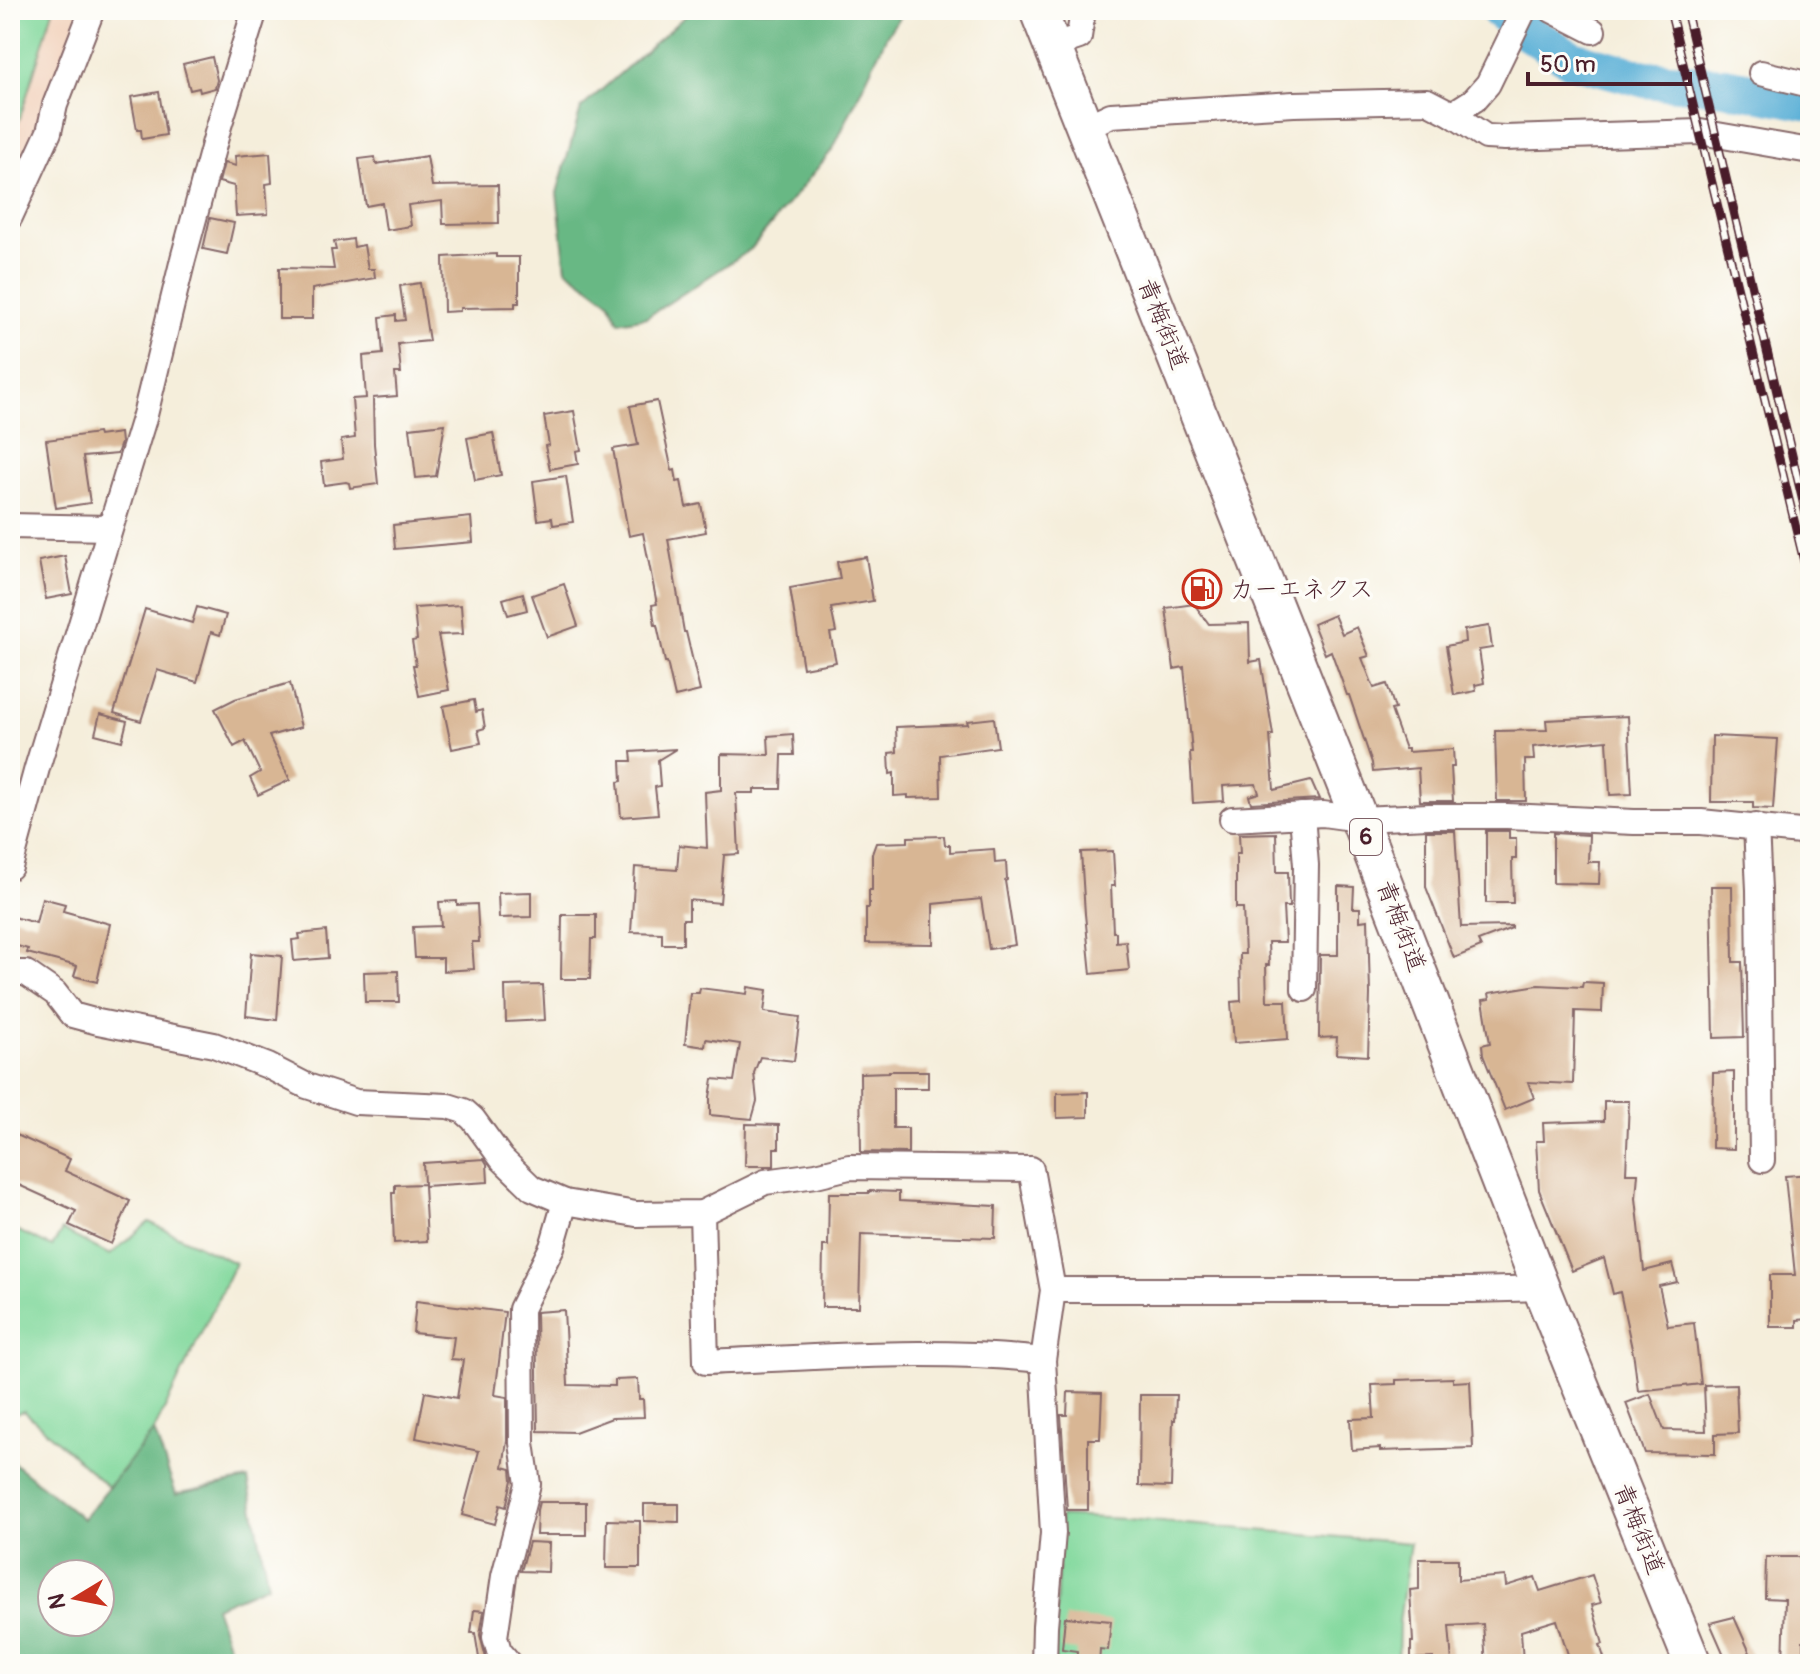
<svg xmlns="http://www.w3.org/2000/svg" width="1820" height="1674" viewBox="0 0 1820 1674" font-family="Pangolin,'Klee One',sans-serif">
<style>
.built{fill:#f3d4bf}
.green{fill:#81d89c;stroke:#667c64;stroke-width:2}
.forest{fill:#68b884;stroke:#596c58;stroke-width:2;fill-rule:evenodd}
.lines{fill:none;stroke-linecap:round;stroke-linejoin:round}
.river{stroke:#5bb0d7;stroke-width:38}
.building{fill:#d8b694}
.street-casing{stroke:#866769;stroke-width:28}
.primary-casing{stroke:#866769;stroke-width:40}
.street{stroke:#fff;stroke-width:24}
.primary{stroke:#fff;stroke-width:36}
.rail-casing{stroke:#4a1f2b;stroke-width:9}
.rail{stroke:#fdfcf7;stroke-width:6;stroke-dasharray:18;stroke-linecap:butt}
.labels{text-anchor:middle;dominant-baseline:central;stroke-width:7;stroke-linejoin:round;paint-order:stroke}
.shield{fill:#fdfcf7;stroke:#806168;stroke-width:2}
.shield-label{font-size:22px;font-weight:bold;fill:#4a1f2b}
.street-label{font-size:24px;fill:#4a1f2b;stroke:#fdfcf7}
.poi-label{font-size:24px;fill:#4a1f2b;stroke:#fdfcf7;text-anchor:start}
</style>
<rect width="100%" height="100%" fill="#fdfcf7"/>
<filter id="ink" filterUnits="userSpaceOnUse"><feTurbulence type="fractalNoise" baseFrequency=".0125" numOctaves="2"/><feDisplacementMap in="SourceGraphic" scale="16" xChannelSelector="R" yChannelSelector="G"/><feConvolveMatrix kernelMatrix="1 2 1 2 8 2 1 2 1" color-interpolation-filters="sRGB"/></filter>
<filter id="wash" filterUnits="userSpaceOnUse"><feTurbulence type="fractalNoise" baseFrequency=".006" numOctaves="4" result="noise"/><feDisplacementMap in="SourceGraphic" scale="32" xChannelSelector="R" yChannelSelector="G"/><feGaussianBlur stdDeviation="1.8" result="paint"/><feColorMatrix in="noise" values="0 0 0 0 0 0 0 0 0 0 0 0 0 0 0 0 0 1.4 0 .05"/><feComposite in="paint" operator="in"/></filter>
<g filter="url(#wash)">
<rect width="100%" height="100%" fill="#f5eedb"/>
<polygon class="built" points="10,10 79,10 10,217"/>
<g class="green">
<polygon points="10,10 53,10 20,118 10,141"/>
<polygon points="149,1222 235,1263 154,1431 108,1487 24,1411 10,1416 10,1227 52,1247 62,1230 110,1255"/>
<polygon points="1060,1516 1127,1519 1410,1543 1399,1623 1398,1664 1054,1664"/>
</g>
<g class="forest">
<polygon points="692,10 904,10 887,35 833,149 751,249 647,317 619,322 609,301 566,269 557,193 581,108"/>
<path d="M154,1431l22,63 72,-15 20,106 -53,22 20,57h-225v-204l73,59zM52,1574h48v48h-48z"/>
</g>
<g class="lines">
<polyline class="river" points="1499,10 1532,35 1572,59 1645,79 1724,86 1810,102"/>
</g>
<g id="blocks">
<g class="building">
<polygon points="212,57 217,80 215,88 200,92 199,88 190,90 183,64"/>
<polygon points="159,92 166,135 142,139 141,130 137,130 131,97"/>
<polygon points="270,153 272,183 266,184 268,214 236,216 234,186 219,182 224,163 236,166 235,156"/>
<polygon points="427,156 432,186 498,185 499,223 443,224 442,201 408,205 411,226 386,230 382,203 366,206 359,159 375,157 376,164"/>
<polygon points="210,218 234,223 227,254 203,249"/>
<polygon points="353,239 354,247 364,245 368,269 374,269 375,278 312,289 312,319 279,319 279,268 334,269 331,250 336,250 334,242"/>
<polygon points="496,254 496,257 519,257 519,303 515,303 515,307 460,308 460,311 444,312 443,257"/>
<polygon points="420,283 429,341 398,344 401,373 395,373 397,396 373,398 374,444 378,484 350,488 349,483 346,482 324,485 321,462 343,459 341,440 355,438 352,399 366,398 363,356 383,354 380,317 396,315 396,321 405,320 400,286"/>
<polygon points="657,401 672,471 675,470 677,482 681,481 686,507 701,504 706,532 668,539 684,632 686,632 700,691 675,697 667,662 665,662 657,625 655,625 652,605 657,604 643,533 629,536 613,449 638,445 630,406"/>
<polygon points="574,411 581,450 576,451 578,464 550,469 545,446 549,445 544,416"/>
<polygon points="445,424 436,476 416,478 410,428"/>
<polygon points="98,433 99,436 120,433 121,443 117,454 83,457 90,503 56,508 46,440"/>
<polygon points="493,433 501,475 475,480 467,438"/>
<polygon points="566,476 573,522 553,525 552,518 538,520 533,481"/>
<polygon points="471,517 473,542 395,549 393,525"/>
<polygon points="65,556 72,594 46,599 39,561"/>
<polygon points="866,557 873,601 831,608 836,632 830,633 836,662 803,668 790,588 840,579 837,562"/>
<polygon points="564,584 578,626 547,637 532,595"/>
<polygon points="523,593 527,610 508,615 503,599"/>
<polygon points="1194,604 1209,624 1249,623 1250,662 1261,660 1273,735 1270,735 1274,790 1311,781 1319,799 1251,803 1249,796 1259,793 1256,784 1223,786 1224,801 1193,803 1190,752 1192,752 1184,667 1174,669 1166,608"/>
<polygon points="461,605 463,634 438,635 449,690 419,696 413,665 416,665 412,641 417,640 414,608"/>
<polygon points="197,607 226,615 220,635 211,632 197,682 157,670 141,721 114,713 145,609 192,623"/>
<polygon points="1334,615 1342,634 1357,627 1369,656 1362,658 1374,688 1387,684 1395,709 1391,710 1405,749 1408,749 1408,752 1453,749 1454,767 1451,767 1453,801 1420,801 1418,768 1373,772 1372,763 1349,695 1347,695 1331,651 1325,654 1313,624"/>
<polygon points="1489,626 1492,648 1479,650 1484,683 1475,685 1476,691 1454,695 1446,646 1465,642 1464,630"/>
<polygon points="290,683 301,727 269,736 290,780 258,795 250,778 260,772 245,741 234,747 215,709 235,699"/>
<polygon points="474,700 476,712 482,710 485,728 478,730 481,743 452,749 443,706"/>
<polygon points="100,714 127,721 122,741 95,734"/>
<polygon points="1628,716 1632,794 1610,795 1607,740 1533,747 1534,760 1525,760 1526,801 1497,801 1495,731 1547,730 1546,720"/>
<polygon points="994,718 998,747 940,755 941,797 908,798 908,795 894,796 894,773 890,774 889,753 897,752 896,727 968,724 967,721"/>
<polygon points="793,734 794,755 782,755 781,789 754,789 754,793 736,793 739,854 724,855 720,903 689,900 689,919 683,919 683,944 662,944 662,933 631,932 635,867 677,870 679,845 707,848 705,792 721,790 721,754 769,755 768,736"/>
<polygon points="1712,736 1778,739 1773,809 1753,808 1753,802 1711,802"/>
<polygon points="676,749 658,760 660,786 655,787 658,814 621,817 618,782 622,781 621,761 632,761 631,752"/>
<polygon points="1426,831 1455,831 1461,927 1512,926 1512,928 1478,941 1481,947 1454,958 1426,887"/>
<polygon points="1486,831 1509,831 1509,838 1516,838 1516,859 1512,859 1513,903 1486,903"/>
<polygon points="1276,833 1277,872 1288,872 1289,907 1283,907 1285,942 1268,942 1269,965 1266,965 1267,1001 1286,1001 1288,1039 1234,1043 1231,1002 1241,1001 1240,954 1245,954 1243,908 1236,908 1236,854 1240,854 1239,834"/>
<polygon points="1553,833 1589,835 1588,862 1600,862 1599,884 1553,883"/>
<polygon points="944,836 945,845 950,845 950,852 994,849 995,863 1006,862 1007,880 1005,881 1015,945 989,949 981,899 933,904 933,944 866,943 866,908 869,908 869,890 872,890 872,854 876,843 908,842 908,837"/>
<polygon points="1113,851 1115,886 1111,886 1113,932 1116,932 1116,942 1126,941 1129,970 1091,974 1085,914 1081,852"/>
<polygon points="1338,886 1354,887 1353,908 1360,908 1360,921 1368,920 1370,994 1368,1056 1336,1054 1337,1037 1319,1038 1320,955 1338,955"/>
<polygon points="1711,886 1732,886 1733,962 1742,962 1744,1037 1714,1038"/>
<polygon points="531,892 531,917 499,918 498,893"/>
<polygon points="42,898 65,904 63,911 110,924 97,982 74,976 77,966 27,953 28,949 10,944 10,916 36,923"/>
<polygon points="457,901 457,905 477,904 479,942 472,942 474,969 443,971 443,958 415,958 413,927 441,926 439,902"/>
<polygon points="562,915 596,915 596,939 591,939 590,979 561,979"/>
<polygon points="326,931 328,958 294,961 292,940 300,939 299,934"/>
<polygon points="251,953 282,956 277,1020 246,1016"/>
<polygon points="398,971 399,1002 365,1002 364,972"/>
<polygon points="1583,982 1603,983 1602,1012 1575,1011 1573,1084 1528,1082 1534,1098 1505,1110 1483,1055 1482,1045 1490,1043 1483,1000 1490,999 1489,993 1538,985 1582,987"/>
<polygon points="543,985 545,1020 506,1022 505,986"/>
<polygon points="748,987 767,990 764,1012 800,1017 794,1061 760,1057 754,1073 757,1101 752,1119 710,1115 710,1097 713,1079 734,1081 740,1044 706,1039 705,1047 685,1044 690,993 699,993 700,988 747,994"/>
<polygon points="889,1071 928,1071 928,1088 893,1088 893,1128 908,1128 908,1153 861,1152 860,1073 889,1072"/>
<polygon points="1734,1072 1734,1149 1712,1148 1713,1073"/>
<polygon points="1088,1092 1088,1117 1057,1118 1057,1093"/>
<polygon points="1604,1101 1629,1101 1626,1173 1638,1173 1636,1198 1644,1271 1672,1264 1677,1282 1659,1286 1668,1326 1694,1323 1701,1384 1638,1391 1634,1358 1620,1292 1613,1294 1604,1258 1572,1271 1539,1190 1536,1141 1544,1141 1543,1123 1604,1121"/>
<polygon points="746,1124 779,1125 779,1148 774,1148 774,1166 745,1166"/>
<polygon points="10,1132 70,1159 65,1171 130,1201 111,1244 69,1225 76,1211 10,1181"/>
<polygon points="484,1159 487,1164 488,1182 424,1186 427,1241 394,1243 392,1193 395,1193 395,1185 424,1184 423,1163"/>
<polygon points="1810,1174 1810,1319 1797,1320 1797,1327 1770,1327 1770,1275 1795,1275 1785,1176"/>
<polygon points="869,1191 899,1192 899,1201 996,1206 995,1238 861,1234 859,1307 822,1307 823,1246 828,1246 829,1193 869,1193"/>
<polygon points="416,1301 505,1312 495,1395 507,1397 507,1441 503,1467 511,1469 512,1480 506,1507 500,1505 495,1524 462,1515 479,1451 416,1438 425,1392 457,1398 463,1360 451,1359 454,1337 413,1333"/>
<polygon points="564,1310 568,1385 615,1386 615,1380 638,1379 639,1399 643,1399 644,1417 612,1418 575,1432 538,1431 536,1312"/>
<polygon points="1453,1378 1453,1382 1470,1381 1473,1448 1380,1451 1380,1448 1352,1450 1350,1419 1374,1418 1372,1385 1396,1384 1396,1380"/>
<polygon points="1736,1384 1738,1433 1715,1434 1715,1454 1645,1453 1626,1403 1650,1394 1664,1430 1706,1431 1704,1385"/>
<polygon points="1068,1392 1102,1393 1100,1439 1088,1439 1088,1510 1067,1510 1061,1415 1067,1415"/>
<polygon points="1140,1395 1176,1395 1175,1420 1173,1420 1171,1487 1139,1486"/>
<polygon points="539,1502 586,1502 586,1535 536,1535 537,1510"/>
<polygon points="644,1504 679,1504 679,1522 644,1521"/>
<polygon points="607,1520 640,1521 640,1568 606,1568"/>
<polygon points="529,1542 549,1543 548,1572 521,1571"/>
<polygon points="1766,1557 1807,1557 1806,1588 1810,1588 1810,1641 1803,1641 1803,1664 1783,1664 1785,1599 1765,1598"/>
<polygon points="1419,1559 1458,1559 1458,1580 1505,1576 1506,1586 1535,1577 1540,1591 1592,1575 1601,1603 1592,1605 1603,1644 1600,1645 1606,1664 1571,1664 1557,1620 1521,1631 1523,1663 1486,1664 1483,1624 1449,1626 1452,1663 1433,1664 1433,1658 1411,1659 1411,1642 1413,1642 1410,1590 1419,1589"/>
<polygon points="474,1610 484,1611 480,1635 486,1658 485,1664 480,1664 475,1633 471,1633"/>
<polygon points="1065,1617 1111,1621 1108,1650 1100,1649 1099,1664 1076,1664 1077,1651 1062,1649"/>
<polygon points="1734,1617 1751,1655 1728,1664 1710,1623"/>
</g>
</g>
</g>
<g filter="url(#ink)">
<use href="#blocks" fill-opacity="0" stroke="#866769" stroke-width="2"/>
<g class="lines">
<g class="street-casing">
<g id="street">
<polyline points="1552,10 1593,31"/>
<polyline points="1052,46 1079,37 1083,10"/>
<polyline points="1761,73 1810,85"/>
<polyline points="1452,114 1486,137 1505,138 1700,132 1810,151"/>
<polyline points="1083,128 1111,115 1294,104 1427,101 1452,114 1474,100 1488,84 1524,10"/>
<polyline points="10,217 49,132 55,105 92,10"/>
<polyline points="10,526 109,528"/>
<polyline points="1302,815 1306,865 1304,989"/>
<polyline points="1232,819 1323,814 1359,819 1429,816 1507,816 1634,822 1701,822 1810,833"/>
<polyline points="1756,826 1759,890 1762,1160"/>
<polyline points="10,867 37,768 145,415 183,259 219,126 255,10"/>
<polyline points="10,973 26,973 55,993 72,1015 98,1022 214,1045 268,1066 307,1086 356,1102 448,1106 464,1111 473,1119 502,1159 532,1188 565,1202 636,1214 702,1213 765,1182 816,1175 849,1167 1031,1169 1053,1290 1043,1360 1053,1533 1045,1626 1044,1664"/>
<path d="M702,1213l4,149c112,-5 225,-14 337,-2"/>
<polyline points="1053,1290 1472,1290 1541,1288"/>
<polyline points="510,1664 499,1651 495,1637 504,1576 528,1484 522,1443 521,1309 552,1247 565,1202"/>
</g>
</g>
<g class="primary-casing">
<polyline id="primary" points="1038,10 1359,819 1541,1288 1693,1664"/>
</g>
<use href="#street" class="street"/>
<use href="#primary" class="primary"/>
<g class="rail-casing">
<g id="rail">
<polyline points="1670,10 1810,586"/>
<polyline points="1686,10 1810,531"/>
</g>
</g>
<use href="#rail" class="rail"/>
</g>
</g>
<defs>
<g id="fuel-ring" transform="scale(2)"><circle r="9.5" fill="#fdfcf7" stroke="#c8321e" stroke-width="1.5"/><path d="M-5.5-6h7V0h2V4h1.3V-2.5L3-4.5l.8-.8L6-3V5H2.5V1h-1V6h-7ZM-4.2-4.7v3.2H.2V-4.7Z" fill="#c8321e"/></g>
</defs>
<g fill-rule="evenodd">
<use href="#fuel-ring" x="1202" y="589"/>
</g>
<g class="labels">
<rect class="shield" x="1350" y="819" width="32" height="36" rx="6"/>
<g class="shield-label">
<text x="1366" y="837">6</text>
</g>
<g class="street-label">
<text transform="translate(1163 324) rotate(68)">青梅街道</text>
<text transform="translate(1401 926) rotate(69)">青梅街道</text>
<text transform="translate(1639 1529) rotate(68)">青梅街道</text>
</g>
<g class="poi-label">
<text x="1230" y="589">カーエネクス</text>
</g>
</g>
<rect width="1820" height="1674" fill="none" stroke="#fdfcf7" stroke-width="40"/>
<g transform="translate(76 1598) rotate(260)"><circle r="38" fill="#fdfcf7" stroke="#b5a4a5" stroke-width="2"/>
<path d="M0-6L14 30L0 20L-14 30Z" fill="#c8321e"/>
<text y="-12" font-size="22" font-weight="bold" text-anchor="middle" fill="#4a1f2b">N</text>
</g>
<path d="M1528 72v12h162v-12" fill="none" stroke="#4a1f2b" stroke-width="4"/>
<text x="1540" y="72" font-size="24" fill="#4a1f2b" stroke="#fdfcf7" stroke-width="6" paint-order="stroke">50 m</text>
</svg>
